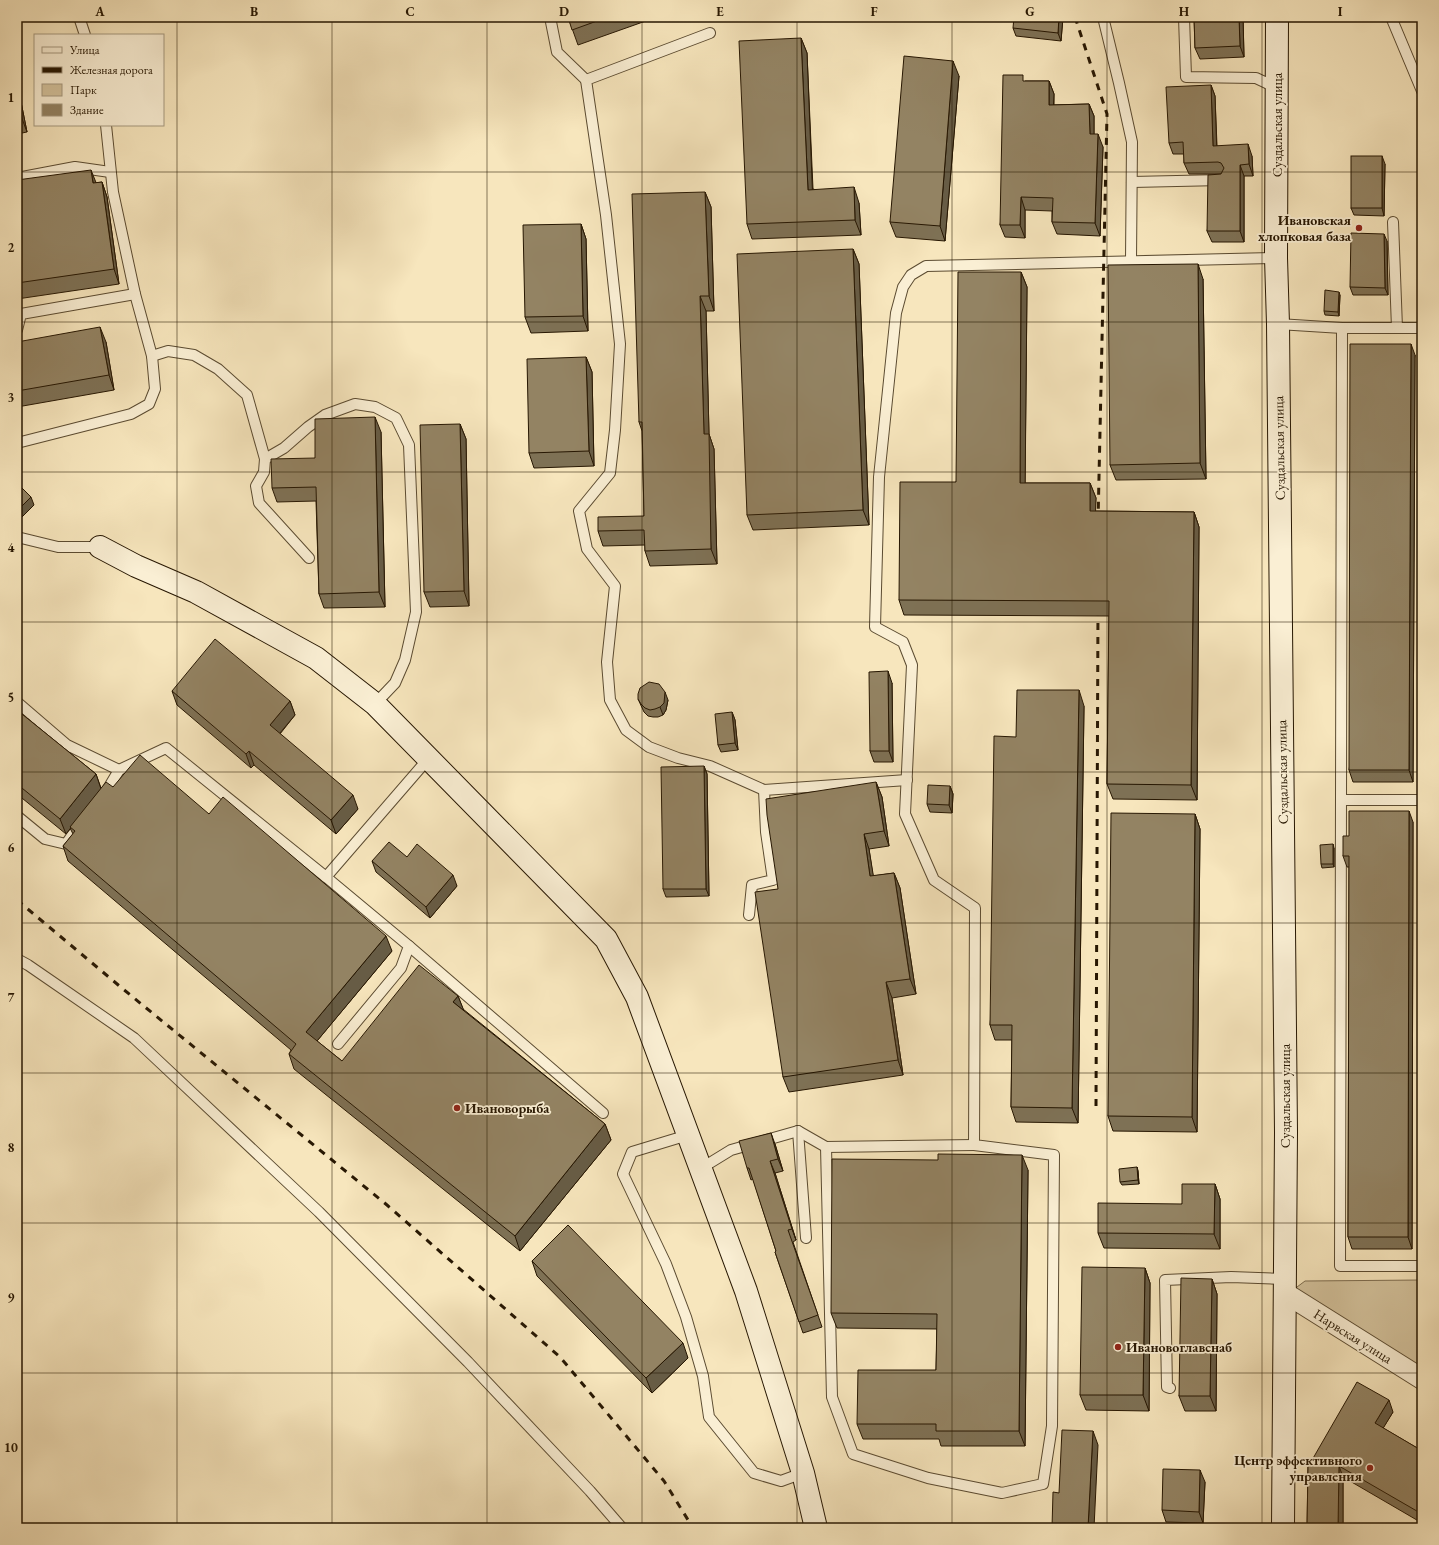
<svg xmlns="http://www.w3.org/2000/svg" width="1439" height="1545" viewBox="0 0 1439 1545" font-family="'EB Garamond',serif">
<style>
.green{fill:#d4c39d;stroke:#7e6d50}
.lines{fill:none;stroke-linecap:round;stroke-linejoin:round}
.lane-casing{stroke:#5b4b31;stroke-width:12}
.street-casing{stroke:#5b4b31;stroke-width:22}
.secondary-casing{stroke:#271702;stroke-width:24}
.lane{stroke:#faefd4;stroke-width:10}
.street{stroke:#faefd4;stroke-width:20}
.secondary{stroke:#faefd4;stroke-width:22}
.rail{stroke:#271702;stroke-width:3;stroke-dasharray:7 7;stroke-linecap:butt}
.wall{fill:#7e7155;stroke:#271702}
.shaded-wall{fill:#675c45;stroke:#271702}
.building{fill:#938363;stroke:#271702}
.grid{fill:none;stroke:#271702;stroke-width:1;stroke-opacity:0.55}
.poi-dot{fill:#8f2418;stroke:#faefd4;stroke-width:1.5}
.labels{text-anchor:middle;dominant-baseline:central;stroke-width:3.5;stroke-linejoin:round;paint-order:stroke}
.street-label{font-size:14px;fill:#271702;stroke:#faefd4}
.poi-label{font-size:14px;font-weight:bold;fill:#271702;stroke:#faefd4;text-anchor:end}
.neatline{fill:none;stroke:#271702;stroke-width:1.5}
.grid-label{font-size:13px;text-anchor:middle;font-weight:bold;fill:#271702}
</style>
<rect width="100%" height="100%" fill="#f7e6bd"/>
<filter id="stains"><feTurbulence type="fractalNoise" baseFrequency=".005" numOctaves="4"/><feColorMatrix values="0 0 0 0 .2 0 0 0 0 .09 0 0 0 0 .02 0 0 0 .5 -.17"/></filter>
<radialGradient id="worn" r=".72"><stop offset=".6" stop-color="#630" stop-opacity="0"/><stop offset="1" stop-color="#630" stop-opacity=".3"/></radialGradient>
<polygon class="green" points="1422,1280 1422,1376 1289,1293 1305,1281"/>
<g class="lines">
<g class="lane-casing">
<g id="lane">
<polyline points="79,17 85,35"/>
<polyline points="550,17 557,52 586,80"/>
<polyline points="1103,17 1119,83 1132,142 1131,261"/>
<polyline points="1184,17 1186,77 1256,78 1277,88"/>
<polyline points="1391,17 1422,91"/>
<polyline points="710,33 586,80 606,215 620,344 615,430 610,473 579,511 587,549 615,586 607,662 610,700 626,730 649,747 678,758 710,766 764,790"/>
<polyline points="17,178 75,167 110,172"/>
<polyline points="1132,182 1222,180"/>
<polyline points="1393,222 1397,328"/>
<polyline points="1278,324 1342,328 1422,328"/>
<polyline points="1342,328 1340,1266 1422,1266"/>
<polyline points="17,330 21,314 135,294"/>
<polyline points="152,356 168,351 194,355 218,369 247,395 265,459 264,472 256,486 259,503 309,558"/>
<polyline points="17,443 131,414 149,404 155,389 152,356 135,294 113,192 106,125"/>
<polyline points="265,459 284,448 308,427 325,415 355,404 375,407 396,418 409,445 416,612 405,660 395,683 375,704"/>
<polyline points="17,537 58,547 100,547"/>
<polyline points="17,702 67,745 119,770"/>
<polyline points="103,797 119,770 166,748 326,877 428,759"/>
<polyline points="1341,800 1422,800"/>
<polyline points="17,816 45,839 66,844 73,834"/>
<polyline points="326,877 409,946 401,968 338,1044"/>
<polyline points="749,915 752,885 773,880 766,832 764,790 907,780"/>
<polyline points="409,946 603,1113"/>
<polyline points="17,959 28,965 134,1038 319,1212 468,1362 590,1491 622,1528"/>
<polyline points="798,1131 806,1238"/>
<polyline points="688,1135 632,1152 623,1174 666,1264 686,1317 703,1376 709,1417 754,1473 781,1481 803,1473"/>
<polyline points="826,1147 832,1397 853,1454 928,1478 1002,1493 1043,1484 1052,1426 1054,1155 974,1145 975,908 934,880 905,814 912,665 903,642 875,627 879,477 896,313 903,287 911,275 926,266 1276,258"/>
<polyline points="700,1169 731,1150 798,1131 826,1147 974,1145"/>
<polyline points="1170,1388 1167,1387 1165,1280 1231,1277 1285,1279"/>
</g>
</g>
<g class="street-casing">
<polyline id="street" points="1285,1293 1422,1379"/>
</g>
<g class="secondary-casing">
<g id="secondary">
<polyline points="1277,17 1276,258 1278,324 1286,1132 1283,1528"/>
<polyline points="100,547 136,566 196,592 316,658 375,704 606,939 637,997 746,1291 803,1473 816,1528"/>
</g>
</g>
<use href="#lane" class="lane"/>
<use href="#street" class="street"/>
<use href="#secondary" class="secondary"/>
<g class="rail">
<polyline points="1075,17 1107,114 1098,522"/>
<polyline points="17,900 123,989 387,1205 560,1357 664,1481 693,1528"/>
<polyline points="1096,1106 1098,606"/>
</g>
</g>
<g class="wall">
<polygon points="568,17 657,17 578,45"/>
<polygon points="1063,17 1061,41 1016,36 1013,28"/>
<polygon points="1194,17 1243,17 1244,57 1200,59 1195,48"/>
<polygon points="801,38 807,53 813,189 859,203 861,235 752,239 747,224"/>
<polygon points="959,76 945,241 896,237 890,222"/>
<polygon points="1025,81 1049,81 1054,94 1054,105 1089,104 1094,116 1094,134 1103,147 1100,236 1057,234 1052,222 1052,211 1025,210 1025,238 1005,237 1000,225"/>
<polygon points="17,82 27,132 17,134"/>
<polygon points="1211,85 1215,96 1217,146 1252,156 1253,176 1244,176 1244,242 1212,242 1207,231 1221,174 1189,174 1184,163 1184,154 1173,154 1169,143"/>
<polygon points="1385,164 1384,216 1354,215 1351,208"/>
<polygon points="17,180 96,183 102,182 107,197 119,284 17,299"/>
<polygon points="705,192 711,207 714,311 706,311 709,434 714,449 717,564 650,566 645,551 645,545 603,546 598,531 644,516 642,431 639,422"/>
<polygon points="581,224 586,239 588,331 531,333 525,317"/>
<polygon points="1387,241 1388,295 1353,295 1350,287"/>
<polygon points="853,249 859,264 869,525 753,530 747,515"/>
<polygon points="1021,272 1027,287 1025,483 1090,483 1096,498 1095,511 1194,512 1199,527 1197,800 1113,799 1107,784 1109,616 904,615 899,600 956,482"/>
<polygon points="1203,279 1206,479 1116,480 1110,465"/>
<polygon points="1340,295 1339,316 1325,315 1324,311"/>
<polygon points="17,342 106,342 114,390 17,407"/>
<polygon points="1415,355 1413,782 1353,782 1349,770"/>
<polygon points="586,357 592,372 594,466 534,468 529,453"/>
<polygon points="460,424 466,439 469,606 430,607 424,592"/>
<polygon points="381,432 385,607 324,608 319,594 316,501 277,502 272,488 315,458"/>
<polygon points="892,683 893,762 874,762 870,751"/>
<polygon points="172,691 290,701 295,715 280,734 358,809 336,834 254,765 251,768 177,705"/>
<polygon points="638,699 668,700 666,710 663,715 658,717 653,717 648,716 644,712"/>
<polygon points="1084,706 1078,1123 1016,1122 1011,1107 1012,1040 995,1040 990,1025 1016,737"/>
<polygon points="17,710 96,774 101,788 113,787 209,814 392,951 317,1041 342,1061 458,996 463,1009 605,1124 611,1140 520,1251 294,1069 289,1054 291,1050 68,861 63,846 73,834 70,828 66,834 17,794"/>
<polygon points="732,712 735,720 738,750 721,752 718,745"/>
<polygon points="704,766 707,774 709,896 666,897 663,889"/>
<polygon points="876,782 882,797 889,846 869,849 873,876 894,873 900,888 916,994 892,998 903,1075 789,1092 783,1077"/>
<polygon points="950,786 953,794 952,813 930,812 927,804"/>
<polygon points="1195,814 1200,829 1197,1132 1113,1131 1108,1116"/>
<polygon points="1413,822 1412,1249 1352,1249 1348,1237 1349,867 1347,867 1343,856 1349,836"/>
<polygon points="1334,848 1334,867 1322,868 1321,864"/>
<polygon points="407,857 457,886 430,918 376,872 372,861"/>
<polygon points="775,1144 783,1171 775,1173 796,1240 793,1242 822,1327 803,1333 775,1252 776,1251 753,1179 751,1180 747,1168"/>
<polygon points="1137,1167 1138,1171 1139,1184 1122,1185 1120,1182"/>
<polygon points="1028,1170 1025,1446 941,1446 939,1439 863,1439 857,1424 936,1370 937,1329 837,1328 831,1313"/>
<polygon points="1215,1184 1220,1199 1220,1249 1104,1248 1098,1233 1182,1204"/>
<polygon points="532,1261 688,1358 652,1393 537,1276"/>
<polygon points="1145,1268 1150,1283 1149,1411 1086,1410 1080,1395"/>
<polygon points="1212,1279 1217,1294 1216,1411 1185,1411 1179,1396"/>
<polygon points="1393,1412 1383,1428 1419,1449 1422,1443 1422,1523 1343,1477 1343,1528 1307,1528 1308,1467"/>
<polygon points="1205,1482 1203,1523 1166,1522 1162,1510"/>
</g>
<g class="shaded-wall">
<polygon points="1059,17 1063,17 1061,41 1058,33"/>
<polygon points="1239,17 1243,17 1244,57 1240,46"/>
<polygon points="801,38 807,53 813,205 808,190"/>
<polygon points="953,61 959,76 945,241 940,226"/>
<polygon points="1049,81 1054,94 1053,117 1049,105"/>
<polygon points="17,82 27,132 21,116 17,95"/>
<polygon points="1211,85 1215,96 1217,157 1213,146"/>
<polygon points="1089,104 1094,116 1094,147 1090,134"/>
<polygon points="1098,134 1103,147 1100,236 1095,223"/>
<polygon points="1248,144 1252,156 1253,176 1249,164"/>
<polygon points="1382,156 1385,164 1384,216 1382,208"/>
<polygon points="1240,165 1244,176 1244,242 1240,231"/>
<polygon points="91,170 97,185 93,183"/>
<polygon points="102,182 107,197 119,284 114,269"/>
<polygon points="854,187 859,203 861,235 855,220"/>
<polygon points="705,192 711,207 714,311 709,296"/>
<polygon points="1021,197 1025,210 1025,238 1020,225"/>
<polygon points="581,224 586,239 588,331 583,316"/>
<polygon points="1384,234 1387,241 1388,295 1385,288"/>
<polygon points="853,249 859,264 869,525 863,510"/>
<polygon points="1198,264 1203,279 1206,479 1200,463"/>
<polygon points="1021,272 1027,287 1025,498 1020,483"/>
<polygon points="1339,292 1340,295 1339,316 1338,312"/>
<polygon points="700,296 706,311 709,434 714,449 717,564 711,549 704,434"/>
<polygon points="100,327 106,342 114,390 109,375"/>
<polygon points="1411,344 1415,355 1413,782 1409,770"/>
<polygon points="586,357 592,372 594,466 589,451"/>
<polygon points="375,417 381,432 385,607 379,592"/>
<polygon points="460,424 466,439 469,606 464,591"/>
<polygon points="1090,483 1096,498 1095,526 1090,511"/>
<polygon points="31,497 34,505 17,522 17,511"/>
<polygon points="1194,512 1199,527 1197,800 1191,785"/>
<polygon points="888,671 892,683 893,762 889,751"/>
<polygon points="1079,690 1084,706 1078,1123 1072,1108"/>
<polygon points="665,692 668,700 666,710 663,715 660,707"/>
<polygon points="290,701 295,715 275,739 270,725"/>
<polygon points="732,712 735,720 738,750 735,743"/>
<polygon points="249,751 254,765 251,768 246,754"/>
<polygon points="704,766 707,774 709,896 706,889"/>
<polygon points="96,774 101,789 66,834 60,819"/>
<polygon points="876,782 882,797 889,846 884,831"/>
<polygon points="950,786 953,794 952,813 949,805"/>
<polygon points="353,795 358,809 336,834 331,820"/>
<polygon points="1409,811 1413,822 1412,1249 1408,1237"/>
<polygon points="1195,814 1200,829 1197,1132 1192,1117"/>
<polygon points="864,834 869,849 876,892 870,876"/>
<polygon points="1333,844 1334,848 1334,867 1333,864"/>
<polygon points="894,873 900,888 916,994 910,979"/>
<polygon points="453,875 457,886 430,918 426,907"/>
<polygon points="386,936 392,951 312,1047 306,1032"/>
<polygon points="886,982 892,998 903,1075 898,1060"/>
<polygon points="458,996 464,1011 453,1002"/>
<polygon points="605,1124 611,1140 520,1251 515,1236"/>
<polygon points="771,1133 775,1144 783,1171 778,1159"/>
<polygon points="1022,1155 1028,1170 1025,1446 1019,1431"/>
<polygon points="770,1161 775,1173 796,1240 792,1229"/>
<polygon points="1137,1167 1138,1171 1139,1184 1138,1180"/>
<polygon points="1215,1184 1220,1199 1220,1249 1214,1234"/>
<polygon points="1145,1268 1150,1283 1149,1411 1143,1395"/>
<polygon points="1212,1279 1217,1294 1216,1411 1210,1396"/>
<polygon points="683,1343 688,1358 652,1393 646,1378"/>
<polygon points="1389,1400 1393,1412 1379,1435 1375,1423"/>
<polygon points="1093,1431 1098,1445 1094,1528 1088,1528"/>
<polygon points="1339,1466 1343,1477 1343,1528 1338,1528"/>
<polygon points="1200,1470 1205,1482 1203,1523 1199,1512"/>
</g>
<g class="building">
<polygon points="568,17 608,17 572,30"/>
<polygon points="1014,17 1059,17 1058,33 1013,28"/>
<polygon points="1194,17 1239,17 1240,46 1195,48"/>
<polygon points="801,38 808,190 854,187 855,220 747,224 739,41"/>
<polygon points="904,56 953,61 940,226 890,222"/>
<polygon points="1003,75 1023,75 1023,81 1049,81 1049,105 1089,104 1090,134 1098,134 1095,223 1052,222 1053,198 1021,197 1020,225 1000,225"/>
<polygon points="1211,85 1213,146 1248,144 1249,164 1240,165 1240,231 1207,231 1208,175 1221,174 1224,168 1221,163 1218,162 1184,163 1183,142 1169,143 1166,87"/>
<polygon points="17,95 21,116 17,117"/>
<rect x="1351" y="156" width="31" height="52"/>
<polygon points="91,170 93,183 102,182 114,269 17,283 17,180"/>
<polygon points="705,192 709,296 700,296 704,434 709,434 711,549 645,551 644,530 598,531 598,517 644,516 642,422 639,422 632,194"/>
<polygon points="581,224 583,316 525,317 523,225"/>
<polygon points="1351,233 1384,234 1385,288 1350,287"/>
<polygon points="853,249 863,510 747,515 737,254"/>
<polygon points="1198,264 1200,463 1110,465 1108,265"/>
<polygon points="958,272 1021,272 1020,483 1090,483 1090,511 1194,512 1191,785 1107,784 1109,601 899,600 900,482 956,482"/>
<polygon points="1325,290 1339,292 1338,312 1324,311"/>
<polygon points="100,327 109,375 17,391 17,342"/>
<polygon points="1350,344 1411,344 1409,770 1349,770"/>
<polygon points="586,357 589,451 529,453 527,359"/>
<polygon points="375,417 379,592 319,594 316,487 272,488 271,459 315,458 315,419"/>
<polygon points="460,424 464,591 424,592 420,425"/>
<polygon points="17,483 31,497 17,511"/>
<polygon points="215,639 290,701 270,725 353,795 331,820 249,751 246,754 172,691"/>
<polygon points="888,671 889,751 870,751 869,672"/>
<polygon points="649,682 659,684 665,692 664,703 660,707 655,709 650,710 645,708 641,704 638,699 638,694 640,688"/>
<polygon points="1017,690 1079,690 1072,1108 1011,1107 1012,1025 990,1025 994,736 1016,737"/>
<polygon points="17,710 96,774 60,819 17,784"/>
<polygon points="732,712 735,743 718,745 715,714"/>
<polygon points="140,755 209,814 223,797 386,936 306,1032 342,1061 419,965 458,996 453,1002 605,1124 515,1236 289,1054 296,1044 63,846 75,831 70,827 106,782 113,787"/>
<polygon points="704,766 706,889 663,889 661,767"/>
<polygon points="876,782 884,831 864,834 870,876 894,873 910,979 886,982 898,1060 783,1077 755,892 778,889 767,815 766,799"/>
<polygon points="928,785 950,786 949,805 927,804"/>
<polygon points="1349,811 1409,811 1408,1237 1348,1237 1349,856 1343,856 1343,836 1349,836"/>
<polygon points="1111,813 1195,814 1192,1117 1108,1116"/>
<polygon points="389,842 407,857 417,844 453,875 426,907 372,861"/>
<polygon points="1333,844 1333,864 1321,864 1320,845"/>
<polygon points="771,1133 778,1159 770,1161 792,1229 788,1230 818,1315 799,1322 775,1252 776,1251 749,1168 747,1168 739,1141"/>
<polygon points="938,1154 1022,1155 1019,1431 936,1431 936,1424 857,1424 858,1370 936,1370 937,1314 831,1313 832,1159 938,1160"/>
<polygon points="1137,1167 1138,1180 1120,1182 1119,1169"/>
<polygon points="1182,1184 1215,1184 1214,1234 1098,1233 1098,1203 1182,1204"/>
<polygon points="568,1225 683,1343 646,1378 532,1261"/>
<polygon points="1082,1267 1145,1268 1143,1395 1080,1395"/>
<polygon points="1181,1278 1212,1279 1210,1396 1179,1396"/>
<polygon points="1357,1382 1389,1400 1375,1423 1419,1449 1422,1443 1422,1514 1339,1466 1338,1528 1307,1528 1308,1467"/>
<polygon points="1062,1430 1093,1431 1088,1528 1052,1528 1053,1492 1059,1493"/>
<polygon points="1163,1469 1200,1470 1199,1512 1162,1510"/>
</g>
<path class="grid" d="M177,17v1511M332,17v1511M487,17v1511M642,17v1511M797,17v1511M952,17v1511M1107,17v1511M1262,17v1511M17,172h1405M17,322h1405M17,472h1405M17,622h1405M17,772h1405M17,923h1405M17,1073h1405M17,1223h1405M17,1373h1405"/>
<g class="poi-dot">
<circle cx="1359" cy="228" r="4"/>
<circle cx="457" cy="1108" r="4"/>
<circle cx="1118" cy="1347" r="4"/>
<circle cx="1370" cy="1468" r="4"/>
</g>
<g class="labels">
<g class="street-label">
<text transform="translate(1277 125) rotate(-90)">Суздальская улица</text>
<text transform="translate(1279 448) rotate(-91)">Суздальская улица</text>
<text transform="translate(1282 772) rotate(-91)">Суздальская улица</text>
<text transform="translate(1285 1096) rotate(-90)">Суздальская улица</text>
<text transform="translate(1353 1336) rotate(32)">Нарвская улица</text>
</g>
<g class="poi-label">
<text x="1351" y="220">Ивановская<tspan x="1351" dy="16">хлопковая база</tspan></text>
<text x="465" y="1108" text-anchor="start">Ивановорыба</text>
<text x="1126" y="1347" text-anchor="start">Ивановоглавснаб</text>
<text x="1362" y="1460">Центр эффективного<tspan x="1362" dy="16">управления</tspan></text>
</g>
</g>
<rect width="1439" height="1545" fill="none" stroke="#f7e6bd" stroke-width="44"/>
<rect x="34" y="34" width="130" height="92" fill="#faefd4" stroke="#a69980"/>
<rect x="42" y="47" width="20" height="6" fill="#faefd4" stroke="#a69980"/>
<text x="70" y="54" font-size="12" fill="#271702">Улица</text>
<rect x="42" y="67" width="20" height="6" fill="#271702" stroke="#a69980"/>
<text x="70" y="74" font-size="12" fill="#271702">Железная дорога</text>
<rect x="42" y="84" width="20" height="12" fill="#d4c39d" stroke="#a69980"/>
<text x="70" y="94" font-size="12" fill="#271702">Парк</text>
<rect x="42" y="104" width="20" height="12" fill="#938363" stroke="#a69980"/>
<text x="70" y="114" font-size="12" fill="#271702">Здание</text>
<rect x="22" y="22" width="1395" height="1501" class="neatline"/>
<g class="grid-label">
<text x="100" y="16">A</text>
<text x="254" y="16">B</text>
<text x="410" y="16">C</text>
<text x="564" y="16">D</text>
<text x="720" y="16">E</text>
<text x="874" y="16">F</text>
<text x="1030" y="16">G</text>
<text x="1184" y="16">H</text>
<text x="1340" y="16">I</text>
<text x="11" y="102">1</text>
<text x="11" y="252">2</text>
<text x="11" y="402">3</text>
<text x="11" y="552">4</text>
<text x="11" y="702">5</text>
<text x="11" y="852">6</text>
<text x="11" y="1002">7</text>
<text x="11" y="1152">8</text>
<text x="11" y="1302">9</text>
<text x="11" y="1452">10</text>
</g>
<rect width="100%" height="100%" filter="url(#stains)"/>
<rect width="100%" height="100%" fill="url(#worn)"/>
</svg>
